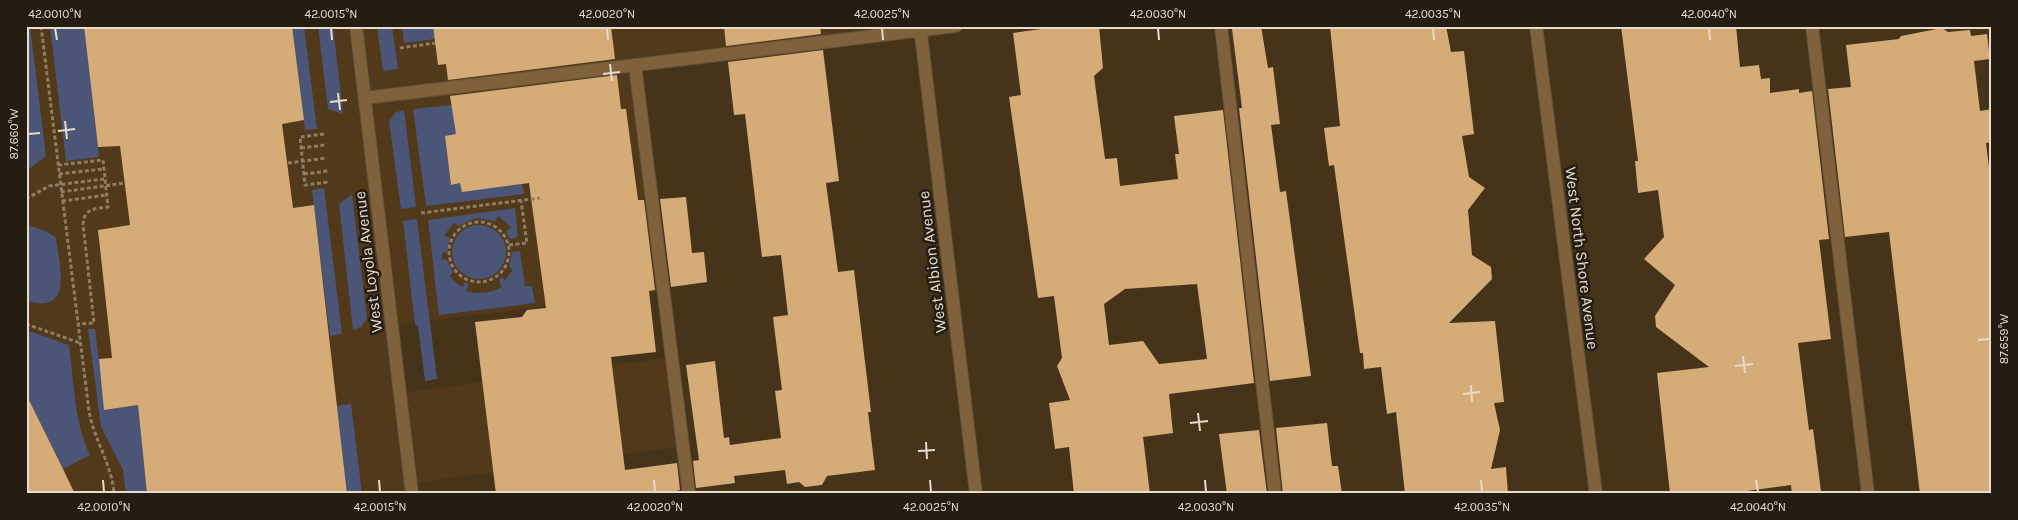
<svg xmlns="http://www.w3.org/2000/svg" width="2018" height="520" viewBox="0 0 2018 520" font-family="Karla,sans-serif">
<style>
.built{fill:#51391a}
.green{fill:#4b5577}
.building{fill:#d5ac77;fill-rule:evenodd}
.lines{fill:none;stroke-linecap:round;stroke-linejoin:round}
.minor-casing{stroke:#62513a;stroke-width:14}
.path{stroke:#8c7d68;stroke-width:3;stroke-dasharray:4 2.5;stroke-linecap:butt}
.minor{stroke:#7f623c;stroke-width:12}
.ticks{fill:none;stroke:#e7dbcd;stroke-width:2}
.labels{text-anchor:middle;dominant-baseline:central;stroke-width:5;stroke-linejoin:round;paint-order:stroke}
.street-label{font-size:16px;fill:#e7dbcd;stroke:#251c12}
.neatline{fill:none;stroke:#e7dbcd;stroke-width:2}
.ticks-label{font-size:12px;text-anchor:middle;fill:#e7dbcd}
</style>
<rect width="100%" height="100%" fill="#45331a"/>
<polygon class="built" points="26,26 893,26 893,27 631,61 661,291 398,325 406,392 665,358 677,447 416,483 417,494 26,494"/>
<g class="green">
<polygon points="26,26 30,26 46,156 26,171"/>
<polygon points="50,26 84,26 99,157 66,161"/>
<polygon points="292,26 304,26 317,129 305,130"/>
<polygon points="318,26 333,26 343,114 328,109"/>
<polygon points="377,26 392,26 398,69 383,71"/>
<polygon points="402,26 433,26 435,39 404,43"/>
<polygon points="452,105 456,134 445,136 451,185 460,183 462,191 522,184 524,194 426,206 413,109"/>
<polygon points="404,110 416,207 401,209 389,121 396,112"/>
<polygon points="324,188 342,334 330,336 312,190"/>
<polygon points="352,194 367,319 361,327 353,330 339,204"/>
<path d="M515,208l3,29 -8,2 -4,-7 5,-5 -13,-11 -3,5 -19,-3 -18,8 -4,-3 -10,12 6,3 -3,14 -5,1v6l5,1 6,12 -3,4 5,6 7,5 3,-5 4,2 -3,7c12,4 25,2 36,-4l-3,-7 2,-3 4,3 8,-10 -4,-3 3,-15 8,-1 5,35h7l3,17 -96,12 -11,-95z"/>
<polygon points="417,219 437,379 425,381 418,326 415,325 403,221"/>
<circle cx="479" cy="252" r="27"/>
<path d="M31,226l15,5 10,7c3,28 19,77 -30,63v-74z"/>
<polygon points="88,329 95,329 105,410 138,405 147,493 126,494 123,470 101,427"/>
<path d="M26,330l43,15c5,37 5,76 21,110l-27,14 -37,-75z"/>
<polygon points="351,404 362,494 347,494 337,406"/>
</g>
<g class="building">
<polygon points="84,26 292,26 304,120 282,124 293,208 314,205 347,494 147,494 138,405 104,410 99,359 112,358 98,230 130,225 120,146 98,147"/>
<polygon points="433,26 611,26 615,59 448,80 446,64 438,65"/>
<polygon points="724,26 820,26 821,34 726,46"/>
<path d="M1063,26h36l4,42 -9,8 11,83 12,-1 3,28 58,-7 -3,-25h4l-5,-38 49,-6 31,273 -85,11 4,39 -30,4 7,57h-76l-5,-47 -14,2 -6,-46 21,-3 -13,-34 5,-8 -8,-62 -16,2 -29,-201 12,-2 -8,-62zM1197,284l10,75 -48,5 -16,-23 -34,4 -5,-41 21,-15z"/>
<polygon points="1261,26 1268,68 1273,67 1280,124 1271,125 1280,192 1286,191 1311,376 1270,381 1239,108 1242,108 1232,29"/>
<polygon points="1330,26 1446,26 1451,52 1464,51 1474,134 1462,136 1469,177 1485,188 1468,210 1472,255 1491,267 1492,279 1449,323 1495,321 1504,402 1494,403 1500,430 1491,469 1506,467 1508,494 1405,494 1396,412 1387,414 1381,367 1364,369 1363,353 1360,353 1334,165 1329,166 1324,128 1340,126"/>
<polygon points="1621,26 1736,26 1740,67 1759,65 1761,79 1770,78 1770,93 1799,89 1799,93 1812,91 1829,239 1819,240 1831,339 1798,343 1809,430 1813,429 1821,491 1792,494 1791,485 1724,494 1670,494 1657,373 1709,367 1656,327 1655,316 1675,285 1644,259 1664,237 1658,190 1638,193 1635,161 1638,161"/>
<polygon points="1942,28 1948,32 1970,30 1971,36 1987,34 1990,59 1974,61 1980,111 1992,109 1992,142 1986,143 1992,191 1992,494 1920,494 1889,232 1845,237 1828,89 1851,87 1846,45 1899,39 1901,36"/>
<polygon points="823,50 839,181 826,183 838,272 854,270 871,412 868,412 875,470 827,476 822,485 805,487 799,482 787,484 785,470 734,476 735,483 696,488 693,461 699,460 686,365 715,361 724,438 729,437 730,445 781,438 775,391 782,390 773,317 788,315 781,255 762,257 745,114 734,115 728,62"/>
<polygon points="617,75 621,109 626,109 638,200 644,200 655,290 649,291 656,352 611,357 625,470 677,463 680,490 672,492 672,494 496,494 475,322 522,317 527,310 546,308 529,183 462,192 460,183 451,185 445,136 456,134 450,96"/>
<polygon points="686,197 692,253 704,252 707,282 671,287 660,199"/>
<polygon points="26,394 63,469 75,494 26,494"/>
<polygon points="1327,423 1332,466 1338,466 1342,494 1283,494 1276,428"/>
<polygon points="1259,430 1267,494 1227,494 1219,434"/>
</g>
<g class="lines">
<g class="minor-casing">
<g id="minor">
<polyline points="356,26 412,494"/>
<polyline points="920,26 976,494"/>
<polyline points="1221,26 1275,494"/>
<polyline points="1536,26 1596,494"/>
<polyline points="1812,26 1868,494"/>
<polyline points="635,65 689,494"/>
<polyline points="365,98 956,26"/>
</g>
</g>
<g class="path">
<path d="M41,26l48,385c5,29 23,53 25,83"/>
<polyline points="400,48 435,43"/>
<polyline points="324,134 300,137 305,185 330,182"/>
<polyline points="301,148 325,145"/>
<polyline points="288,163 327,158"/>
<path d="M58,165l45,-5 5,47c-13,1 -24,2 -25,17l11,99 -16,1"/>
<polyline points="59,174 103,169"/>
<polyline points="304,174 328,171"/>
<polyline points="61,192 125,183"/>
<polyline points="26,199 49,186 104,179"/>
<polyline points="62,201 107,195"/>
<polyline points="421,213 540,198"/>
<circle cx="479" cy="252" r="30"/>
<polyline points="509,245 527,243 521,201"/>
<polyline points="26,324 80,343"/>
</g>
<use href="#minor" class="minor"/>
</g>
<path class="ticks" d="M55,28l2,12M331,28l1,12M607,28l1,12M882,28l1,12M1158,28l1,12M1433,28l1,12M1709,28l1,12M610,64l2,17M603,74l17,-2M338,93l2,17M330,102l17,-2M65,121l2,18M58,131l17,-2M28,134l12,-1M1978,340l12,-1M1743,356l2,17M1735,366l18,-2M1471,385l1,17M1463,394l17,-2M1198,413l2,18M1190,423l18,-2M926,442l1,17M918,451l17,-1M103,480l1,12M379,480l1,12M654,480l1,12M930,480l1,12M1205,480l1,12M1481,480l1,12M1756,480l2,12"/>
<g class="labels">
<g class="street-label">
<text transform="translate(1582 258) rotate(83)">West North Shore Avenue</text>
<text transform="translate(368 262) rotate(-97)">West Loyola Avenue</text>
<text transform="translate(932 262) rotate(-97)">West Albion Avenue</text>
</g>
</g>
<rect width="2018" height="520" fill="none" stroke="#251c12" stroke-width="55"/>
<rect x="28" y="28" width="1962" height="464" class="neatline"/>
<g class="ticks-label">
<text x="55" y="18">42.0010°N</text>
<text x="331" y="18">42.0015°N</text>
<text x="607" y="18">42.0020°N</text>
<text x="882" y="18">42.0025°N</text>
<text x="1158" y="18">42.0030°N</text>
<text x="1433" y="18">42.0035°N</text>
<text x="1709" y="18">42.0040°N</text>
<text transform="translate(14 134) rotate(-90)" y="4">87.660°W</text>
<text transform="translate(2004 339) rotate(-90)" y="4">87.659°W</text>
<text x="104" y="511">42.0010°N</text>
<text x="380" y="511">42.0015°N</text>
<text x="655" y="511">42.0020°N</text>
<text x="931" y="511">42.0025°N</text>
<text x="1206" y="511">42.0030°N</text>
<text x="1482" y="511">42.0035°N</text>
<text x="1758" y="511">42.0040°N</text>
</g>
</svg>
